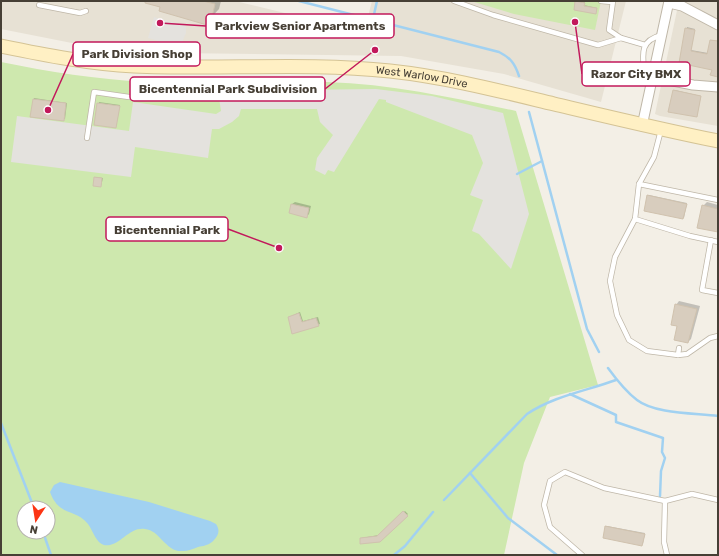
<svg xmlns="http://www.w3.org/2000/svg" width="719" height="556" viewBox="0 0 719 556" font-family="Rubik,sans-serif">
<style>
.residential{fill:#e7e1d4}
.green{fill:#cee8ae;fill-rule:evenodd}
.parking{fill:#e4e2de}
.water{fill:#a1d1f1}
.shadow{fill:#0003}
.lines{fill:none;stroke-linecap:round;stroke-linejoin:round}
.stream{stroke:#a1d1f1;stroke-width:2.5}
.building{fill:#d8cdbe;stroke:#d0c2ae}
.lane-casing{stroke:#bfb7a8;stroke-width:6}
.street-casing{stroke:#bfb7a8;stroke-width:11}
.secondary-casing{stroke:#d4c395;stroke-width:15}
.lane{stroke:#fff;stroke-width:4.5}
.street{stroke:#fff;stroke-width:9}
.secondary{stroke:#fff0c4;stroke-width:13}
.labels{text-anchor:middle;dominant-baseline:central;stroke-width:3;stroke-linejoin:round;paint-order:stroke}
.street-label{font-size:11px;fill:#463f35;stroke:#fff}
.leader{fill:none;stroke:#c2185b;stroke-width:1.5}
.callout-dot{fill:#c2185b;stroke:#fff;stroke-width:1.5}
.callout{fill:#fff;stroke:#c2185b;stroke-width:1.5}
.callout-label{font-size:12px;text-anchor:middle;font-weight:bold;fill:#463f35}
</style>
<rect width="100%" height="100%" fill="#f3efe6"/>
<g class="residential">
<polygon points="1,1 235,1 293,15 365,28 372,1 626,1 601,102 504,74 401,56 172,53 100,48 82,45 1,29"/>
<polygon points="679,1 718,1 718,126 660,116 655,114"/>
</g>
<g class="green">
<polygon points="471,1 601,1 595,30 514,14"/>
<path d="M1,62c48,10 96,17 144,20 61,3 122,-2 182,0 64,2 127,16 189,29l82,274 -48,12 -26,66 -20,92h-503zM24,508h24v24h-24z"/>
</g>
<g class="parking">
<polygon points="154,17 186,26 186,33 180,47 148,38"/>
<polygon points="376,89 432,96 503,113 529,214 511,269 479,234 472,231 483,200 470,195 483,163 472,135 386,102 386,100 379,99 334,172 328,170 325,175 315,170 317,158 333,135 320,122 317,109 241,109 239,116 232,122 219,129 212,129 208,158 135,147 131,177 11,162 17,116 129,131 133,102 216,114 221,111 218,91"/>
</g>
<path class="water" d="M60,482l89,20 61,19 6,3c4,6 3,11 -2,16 -4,5 -11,6 -16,7 -5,2 -10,4 -15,4 -17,2 -23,-21 -38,-22 -15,-2 -22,13 -35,16 -13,3 -16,-13 -22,-21 -13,-16 -29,-7 -38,-32l4,-7z"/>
<g class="shadow">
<polygon points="142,1 221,1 219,9 206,23"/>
<polygon points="577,1 585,2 584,5 597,8 596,12"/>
<polygon points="687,27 695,29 691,50 708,53 711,40 718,41 718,76 713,69 680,62"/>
<polygon points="675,90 701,96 697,116 674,91"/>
<polygon points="34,98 67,103 65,119 31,116"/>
<polygon points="99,102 120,105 116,127 95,124"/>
<polygon points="95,177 103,178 101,186"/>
<polygon points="649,195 687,203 684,218 648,196"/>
<polygon points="295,202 311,206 309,214 307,216 292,204"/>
<polygon points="707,202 718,205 718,231 703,206"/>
<polygon points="679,301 700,306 691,339 688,342 678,325 676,305"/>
<polygon points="300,312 303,321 318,317 320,324 292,333 289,317"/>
<polygon points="405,511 408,514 380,541 361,538 379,535"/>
<polygon points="607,526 645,533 643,544 606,527"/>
</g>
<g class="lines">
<g class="stream">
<path d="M299,1l200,51c12,6 16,12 20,24"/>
<polyline points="373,19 377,1"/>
<polyline points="529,112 587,329 599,352"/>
<polyline points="517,174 542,161"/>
<path d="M608,368c8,11 17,23 29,32 18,14 58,13 81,16"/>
<polyline points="570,394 616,415 616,422 663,438 662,452 665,458 661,471 660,496"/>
<polyline points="1,423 34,508"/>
<polyline points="470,473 508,518 557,555"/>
<path d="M444,500l83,-86c27,-18 59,-23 89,-34"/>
<polyline points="43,532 51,555"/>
<polyline points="394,555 405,546 433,512"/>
</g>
</g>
<g class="building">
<polygon points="145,1 203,1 215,4 212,17 209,16 207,25 159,11 160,7 145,3"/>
<polygon points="575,1 585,3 584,6 597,8 596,14 574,10"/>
<polygon points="685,28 695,30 691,51 707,54 710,40 718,41 718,77 710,75 712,70 679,63"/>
<polygon points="673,90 701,96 697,117 668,112"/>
<polygon points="33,99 66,103 64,121 30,117"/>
<polygon points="97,103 120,106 116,128 94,125"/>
<polygon points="94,177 102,178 101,187 93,186"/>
<polygon points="647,195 687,204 683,219 644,211"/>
<polygon points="291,204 309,208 307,218 289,213"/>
<polygon points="702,205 718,209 718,232 697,228"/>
<polygon points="675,304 697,309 688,343 674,340 677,326 671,325"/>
<polygon points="299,313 302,322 316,318 319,326 292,334 288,317"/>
<polygon points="403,511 408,516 380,542 360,544 360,538 377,536"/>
<polygon points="605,526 645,534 642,546 603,538"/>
</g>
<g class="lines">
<g class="lane-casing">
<g id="lane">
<polyline points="454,1 493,15 598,45 621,38"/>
<polyline points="601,1 612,2"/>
<polyline points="613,1 609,30 621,38 645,45"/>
<polyline points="39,5 80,13 86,11"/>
<path d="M653,77l-9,-6c-2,-19 -3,-31 18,-36"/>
<polyline points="661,130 654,157 639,184 635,219 690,236 718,242"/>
<polyline points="87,138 94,92 129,97"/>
<polyline points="639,184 718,200"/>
<polyline points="635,219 615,257 610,281 617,315 629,340 647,351 678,355 687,354 710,338 718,336"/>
<polyline points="711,240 702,290 718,293"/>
<polyline points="678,355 679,348"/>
<polyline points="665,501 664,542 667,555"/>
<polyline points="582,555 550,527 544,505 550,481 565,472 604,488 665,501 692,494 718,500"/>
</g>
</g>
<g class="street-casing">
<g id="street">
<polyline points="669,3 682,6 718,25"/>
<polyline points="653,77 693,85 718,87"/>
<polyline points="642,126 669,1"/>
</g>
</g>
<g class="secondary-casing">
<g id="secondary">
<path id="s1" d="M1,46c44,9 89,18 133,20 86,4 171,-4 256,5 56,6 110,20 164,33 55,13 109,26 164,37"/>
</g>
</g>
<use href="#lane" class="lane"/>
<use href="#street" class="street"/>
<use href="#secondary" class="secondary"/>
</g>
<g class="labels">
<g class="street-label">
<text stroke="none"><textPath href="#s1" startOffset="423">West Warlow Drive</textPath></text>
</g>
</g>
<path class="leader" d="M160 23L206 26M48 110L73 54M575 22L582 74M375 50L325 89M279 248L228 229"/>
<g class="callout-dot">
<circle cx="160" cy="23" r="4"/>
<circle cx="48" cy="110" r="4"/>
<circle cx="575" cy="22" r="4"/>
<circle cx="375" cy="50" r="4"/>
<circle cx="279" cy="248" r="4"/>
</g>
<g class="callout">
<rect x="206" y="14" width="188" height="24" rx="4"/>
<rect x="73" y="42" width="127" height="24" rx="4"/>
<rect x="582" y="62" width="108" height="24" rx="4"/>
<rect x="130" y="77" width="195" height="24" rx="4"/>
<rect x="106" y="217" width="122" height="24" rx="4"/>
</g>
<g class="callout-label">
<text x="300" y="30">Parkview Senior Apartments</text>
<text x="137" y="58">Park Division Shop</text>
<text x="636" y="78">Razor City BMX</text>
<text x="228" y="93">Bicentennial Park Subdivision</text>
<text x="167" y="234">Bicentennial Park</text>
</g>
<rect width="719" height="556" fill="none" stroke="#463f35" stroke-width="4"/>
<g transform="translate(36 520) rotate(192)"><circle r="19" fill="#ffffff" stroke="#b5b2ae"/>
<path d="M0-3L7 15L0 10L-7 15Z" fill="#fc3514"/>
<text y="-6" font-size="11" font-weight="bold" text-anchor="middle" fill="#463f35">N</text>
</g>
</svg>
